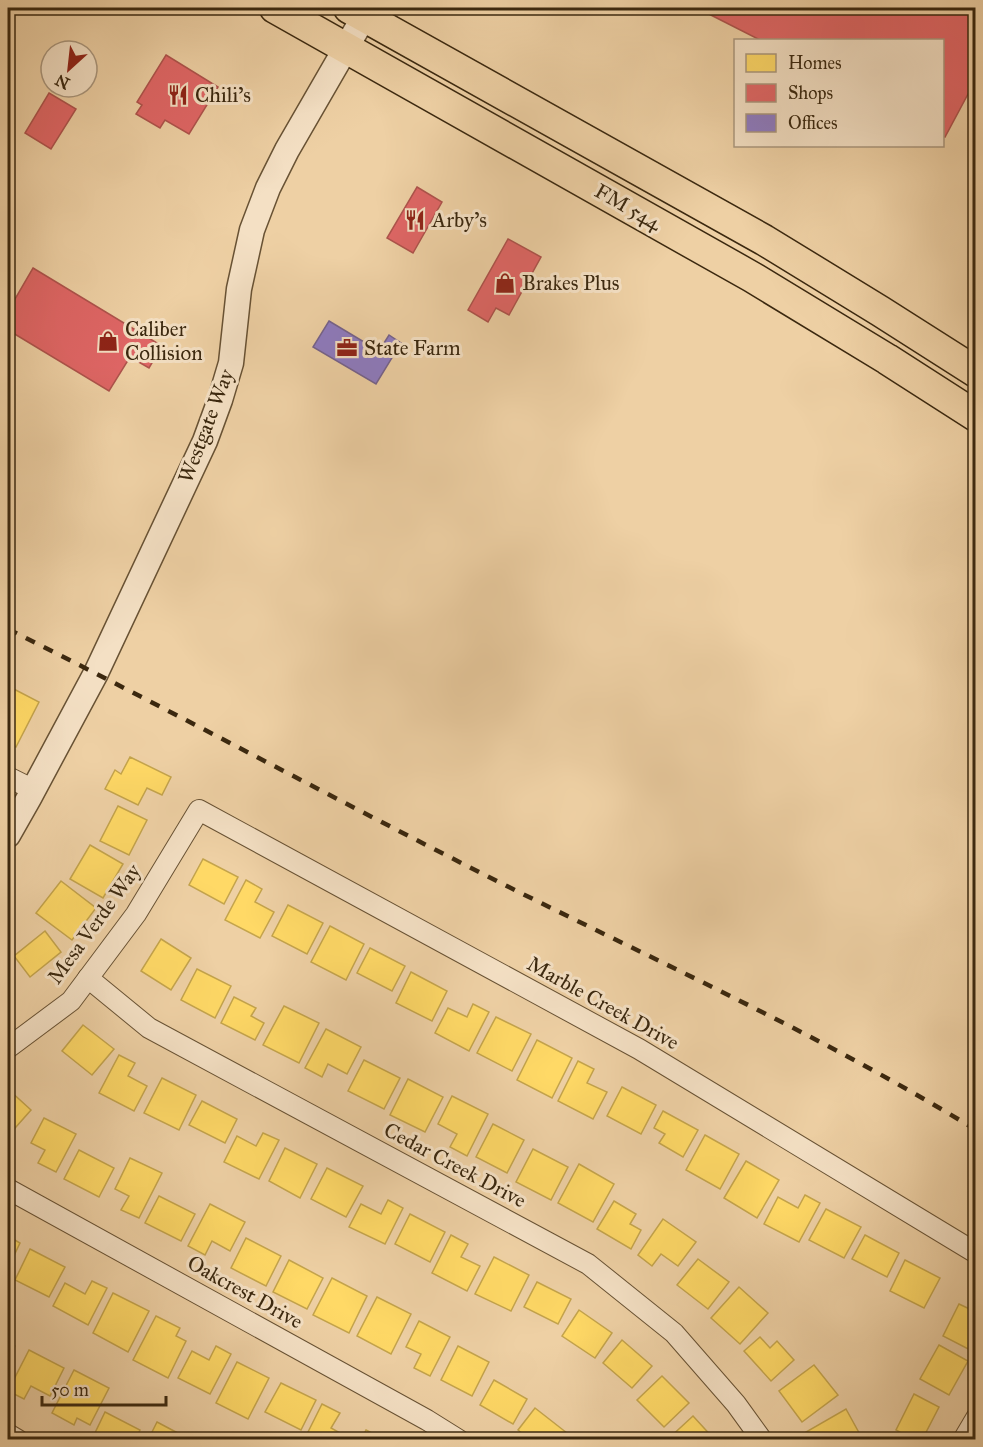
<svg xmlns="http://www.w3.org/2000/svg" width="983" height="1447" viewBox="0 0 983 1447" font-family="'IM FELL Great Primer',serif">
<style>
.homes{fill:#ffd966;stroke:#c4a44c;stroke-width:1.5}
.shops{fill:#e06666;stroke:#ae534c;stroke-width:1.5}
.offices{fill:#8e7cc3;stroke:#75638d;stroke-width:1.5}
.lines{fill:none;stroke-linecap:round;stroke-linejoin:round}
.minor-casing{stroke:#685234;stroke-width:22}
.tertiary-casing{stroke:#685234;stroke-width:27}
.primary-casing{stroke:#3b280f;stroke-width:33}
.minor{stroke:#f4e0c4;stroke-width:20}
.tertiary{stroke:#f4e0c4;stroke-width:24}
.primary{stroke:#eed0a4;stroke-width:30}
.rail{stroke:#3b280f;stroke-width:4.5;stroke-dasharray:10 10;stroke-linecap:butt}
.labels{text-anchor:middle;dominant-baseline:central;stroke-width:6;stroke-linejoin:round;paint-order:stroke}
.poi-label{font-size:21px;fill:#3b280f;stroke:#f4e0c4;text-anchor:start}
.street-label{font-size:21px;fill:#3b280f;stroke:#f4e0c4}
</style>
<rect width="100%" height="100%" fill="#eed0a4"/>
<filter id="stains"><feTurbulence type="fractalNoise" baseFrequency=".00333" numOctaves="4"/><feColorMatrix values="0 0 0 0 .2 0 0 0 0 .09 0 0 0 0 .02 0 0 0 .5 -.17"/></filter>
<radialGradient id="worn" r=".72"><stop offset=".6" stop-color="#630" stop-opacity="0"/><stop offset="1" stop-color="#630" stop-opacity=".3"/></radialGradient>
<g class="homes">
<polygon points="8,686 39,702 16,747 8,743"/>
<polygon points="130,757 171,777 162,795 147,788 138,805 105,789 115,770 121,774"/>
<polygon points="118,806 147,820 129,855 100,841"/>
<polygon points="90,845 123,864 103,898 70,879"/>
<polygon points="203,859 238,877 224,904 189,885"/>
<polygon points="246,880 262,889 255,902 274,912 260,938 225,920"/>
<polygon points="61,881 96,908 72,940 36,913"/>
<polygon points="288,905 323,923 307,954 272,936"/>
<polygon points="330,926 364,944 346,980 311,962"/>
<polygon points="45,931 61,952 30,977 14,956"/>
<polygon points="161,939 191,958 171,990 141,971"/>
<polygon points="370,948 405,966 392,991 357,973"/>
<polygon points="8,965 14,974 8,979"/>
<polygon points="197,969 231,986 215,1018 181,1000"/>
<polygon points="411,972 447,991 432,1021 396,1003"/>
<polygon points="234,997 256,1008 251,1016 264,1023 255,1040 221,1023"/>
<polygon points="473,1004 489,1012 469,1051 435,1033 448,1008 467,1017"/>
<polygon points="284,1006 319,1023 299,1063 263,1045"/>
<polygon points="496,1017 531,1034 512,1071 477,1053"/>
<polygon points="83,1025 114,1049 92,1075 62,1051"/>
<polygon points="326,1029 361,1047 347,1074 328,1064 322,1077 305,1068"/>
<polygon points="537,1040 572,1058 552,1098 517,1080"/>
<polygon points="119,1055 135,1063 128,1076 147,1086 134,1111 99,1093"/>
<polygon points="364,1060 400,1078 384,1109 348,1091"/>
<polygon points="578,1061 594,1069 587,1083 607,1092 593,1119 558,1101"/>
<polygon points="162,1078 196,1095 179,1130 144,1113"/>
<polygon points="408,1079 443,1097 425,1132 390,1115"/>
<polygon points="622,1087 656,1105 641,1134 607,1116"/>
<polygon points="8,1089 31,1110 8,1136"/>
<polygon points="452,1096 488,1114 467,1156 450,1147 457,1134 438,1124"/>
<polygon points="202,1101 237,1119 225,1143 189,1125"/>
<polygon points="663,1111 698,1130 683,1157 659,1143 665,1134 654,1128"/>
<polygon points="44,1118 76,1134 56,1172 38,1163 45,1150 31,1143"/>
<polygon points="493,1124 524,1140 507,1173 476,1157"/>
<polygon points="263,1133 279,1140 259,1179 224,1162 237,1136 256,1146"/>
<polygon points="705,1135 739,1154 720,1189 686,1170"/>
<polygon points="285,1148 317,1164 300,1198 269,1181"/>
<polygon points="533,1149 568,1167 551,1200 516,1182"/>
<polygon points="79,1150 114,1168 99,1197 64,1179"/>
<polygon points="130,1158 162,1173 139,1218 121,1210 129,1196 115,1189"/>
<polygon points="746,1161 779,1180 757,1218 724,1198"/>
<polygon points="579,1164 614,1184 593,1222 558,1203"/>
<polygon points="327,1168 363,1186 346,1217 311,1199"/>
<polygon points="805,1195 820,1203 799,1242 764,1224 778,1197 798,1208"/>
<polygon points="159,1196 195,1214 181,1241 145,1223"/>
<polygon points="388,1200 403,1208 385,1244 349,1227 361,1204 381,1214"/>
<polygon points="614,1201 636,1214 630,1224 641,1230 631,1249 597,1229"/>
<polygon points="210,1204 245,1222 230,1251 212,1241 205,1255 188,1246"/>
<polygon points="826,1209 861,1227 844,1258 809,1240"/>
<polygon points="410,1214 445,1232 430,1262 395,1244"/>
<polygon points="663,1219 696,1242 678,1266 661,1254 652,1266 638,1255"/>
<polygon points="451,1235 468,1244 461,1257 480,1266 467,1291 432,1273"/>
<polygon points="865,1235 899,1253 887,1277 852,1259"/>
<polygon points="8,1236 20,1243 8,1268"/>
<polygon points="246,1238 281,1256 266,1286 231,1268"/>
<polygon points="30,1249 65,1267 49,1297 15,1280"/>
<polygon points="494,1257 529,1275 511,1311 475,1294"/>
<polygon points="698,1259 729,1282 708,1309 677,1285"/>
<polygon points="289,1260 323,1278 307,1309 273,1292"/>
<polygon points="905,1260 940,1278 924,1308 890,1291"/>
<polygon points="332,1278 367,1296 349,1333 313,1315"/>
<polygon points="92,1281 107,1288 88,1325 53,1306 65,1283 85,1294"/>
<polygon points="537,1282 571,1299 558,1324 524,1307"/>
<polygon points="739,1287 768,1313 740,1344 711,1318"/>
<polygon points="113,1293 149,1311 128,1352 93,1333"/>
<polygon points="377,1297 411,1314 391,1354 357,1336"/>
<polygon points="959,1304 976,1312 976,1353 943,1336"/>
<polygon points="579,1310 612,1333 595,1358 562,1336"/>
<polygon points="156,1316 180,1328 176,1336 186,1341 168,1378 133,1360"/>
<polygon points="419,1321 450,1337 430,1376 414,1368 421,1354 406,1347"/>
<polygon points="760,1337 770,1348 777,1341 794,1360 771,1381 744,1351"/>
<polygon points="622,1340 652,1366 632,1388 603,1363"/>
<polygon points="8,1342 15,1346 8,1361"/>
<polygon points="939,1345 968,1361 949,1395 920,1379"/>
<polygon points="216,1346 231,1354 210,1394 178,1378 192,1351 209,1360"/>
<polygon points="458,1346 489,1362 472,1396 441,1380"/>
<polygon points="29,1350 64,1368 50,1396 31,1386 24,1399 8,1391"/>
<polygon points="237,1362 269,1378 248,1419 216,1403"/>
<polygon points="814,1365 838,1395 802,1422 779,1391"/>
<polygon points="74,1370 109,1388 90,1425 77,1418 74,1425 52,1413"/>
<polygon points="662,1376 689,1403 664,1427 637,1400"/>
<polygon points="494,1380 527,1399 513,1424 480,1405"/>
<polygon points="281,1383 316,1400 301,1430 265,1412"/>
<polygon points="914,1394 939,1407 922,1440 914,1440 896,1430"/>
<polygon points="322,1404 340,1413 331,1428 349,1438 348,1440 304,1440"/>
<polygon points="535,1408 567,1433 561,1440 530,1440 518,1430"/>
<polygon points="846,1409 863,1440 810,1440 806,1432"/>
<polygon points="105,1412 140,1430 135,1440 98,1440 93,1437"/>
<polygon points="693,1416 715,1440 667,1440"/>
<polygon points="157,1422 191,1440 148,1440"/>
<polygon points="366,1430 385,1440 361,1440"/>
</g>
<g class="shops">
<polygon points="697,8 976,8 976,79 945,137 942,136 942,40 760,40"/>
<polygon points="166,55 218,87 189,134 165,120 160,128 136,114 142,105 137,102"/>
<polygon points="49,93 76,109 51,149 25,133"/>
<polygon points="8,171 13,174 10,181 8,180"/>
<polygon points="417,187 442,202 413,253 387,238"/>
<polygon points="508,239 541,257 509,315 496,308 488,322 468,310"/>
<polygon points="33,268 162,346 149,368 130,357 109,391 8,330 8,311"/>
</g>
<polygon class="offices" points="329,321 379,351 389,335 401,343 376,384 313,347"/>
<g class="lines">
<g class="minor-casing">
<g id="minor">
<polyline points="8,777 34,790"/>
<polyline points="88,978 149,1028 588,1264 674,1333 736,1404 762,1440"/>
<polyline points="8,1048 71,1001 136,914 199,810 639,1049 976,1253"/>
<polyline points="8,1189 427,1420 459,1440"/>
<polyline points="8,1434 18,1440"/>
<polyline points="963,1440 976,1418"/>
</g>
</g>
<g class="tertiary-casing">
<polyline id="tertiary" points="8,835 29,798 96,673 205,441 220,400 231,363 239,289 252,230 268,188 287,150 369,8"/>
</g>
<g class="primary-casing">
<g id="primary">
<polyline points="275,8 752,277 887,359 976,416"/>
<polyline points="349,8 764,240 880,311 976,372"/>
</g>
</g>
<use href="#minor" class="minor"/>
<use href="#tertiary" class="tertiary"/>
<use href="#primary" class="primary"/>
<path class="rail" d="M8,629c160,80 317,165 477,246 164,83 333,158 491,255"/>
</g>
<defs>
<g id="restaurant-bare" transform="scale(1.62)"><path d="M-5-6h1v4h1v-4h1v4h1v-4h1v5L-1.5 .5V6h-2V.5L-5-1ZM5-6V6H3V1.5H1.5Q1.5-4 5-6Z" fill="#8f2418" stroke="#f4e0c4" stroke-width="2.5" paint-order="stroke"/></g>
<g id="shop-bare" transform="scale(1.62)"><path d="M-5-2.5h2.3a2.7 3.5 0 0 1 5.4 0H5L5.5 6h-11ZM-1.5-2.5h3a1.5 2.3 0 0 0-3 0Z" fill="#8f2418" stroke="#f4e0c4" stroke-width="2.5" paint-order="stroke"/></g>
<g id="office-bare" transform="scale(1.62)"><path d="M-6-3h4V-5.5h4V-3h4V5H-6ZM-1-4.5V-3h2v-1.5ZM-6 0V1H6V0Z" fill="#8f2418" stroke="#f4e0c4" stroke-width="2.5" paint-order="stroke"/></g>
</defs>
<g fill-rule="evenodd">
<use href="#restaurant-bare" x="178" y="95"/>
<use href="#restaurant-bare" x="415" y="220"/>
<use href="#shop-bare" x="505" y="283"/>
<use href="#shop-bare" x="108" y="341"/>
<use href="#office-bare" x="347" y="348"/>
</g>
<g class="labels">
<g class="poi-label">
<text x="195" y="95">Chili's</text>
<text x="432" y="220">Arby's</text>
<text x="522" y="283">Brakes Plus</text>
<text x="125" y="329">Caliber<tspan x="125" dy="24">Collision</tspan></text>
<text x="364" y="348">State Farm</text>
</g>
<g class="street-label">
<text transform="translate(628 207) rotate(30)">FM 544</text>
<text transform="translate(206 426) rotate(-69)">Westgate Way</text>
<text transform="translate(94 924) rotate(-54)">Mesa Verde Way</text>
<text transform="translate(603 1003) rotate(29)">Marble Creek Drive</text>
<text transform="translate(455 1165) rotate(28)">Cedar Creek Drive</text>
<text transform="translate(245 1292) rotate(29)">Oakcrest Drive</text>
</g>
</g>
<rect width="983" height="1447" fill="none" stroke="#eed0a4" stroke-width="30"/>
<rect x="9" y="9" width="965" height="1429" fill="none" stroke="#3b280f" stroke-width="3"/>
<rect x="15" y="15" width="953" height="1417" fill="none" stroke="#3b280f" stroke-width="1.5"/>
<rect x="734" y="39" width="210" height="108" fill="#f4e0c4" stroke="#aa967c" stroke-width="1.5"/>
<rect x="746" y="54" width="30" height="18" fill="#ffd966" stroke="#aa967c" stroke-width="1.5"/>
<text x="788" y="69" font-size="18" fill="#3b280f">Homes</text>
<rect x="746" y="84" width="30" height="18" fill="#e06666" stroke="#aa967c" stroke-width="1.5"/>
<text x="788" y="99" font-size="18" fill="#3b280f">Shops</text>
<rect x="746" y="114" width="30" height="18" fill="#8e7cc3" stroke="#aa967c" stroke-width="1.5"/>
<text x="788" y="129" font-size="18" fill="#3b280f">Offices</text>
<g transform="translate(69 69) rotate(207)"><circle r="28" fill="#f4e0c4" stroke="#aa967c" stroke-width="1.5"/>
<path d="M0-4.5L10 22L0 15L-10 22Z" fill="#8f2418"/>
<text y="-9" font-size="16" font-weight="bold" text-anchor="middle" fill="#3b280f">N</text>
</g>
<path d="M42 1396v9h124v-9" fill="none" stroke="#3b280f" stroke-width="3"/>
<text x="51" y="1396" font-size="18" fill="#3b280f" stroke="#f4e0c4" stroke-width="4.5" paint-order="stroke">50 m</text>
<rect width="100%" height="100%" filter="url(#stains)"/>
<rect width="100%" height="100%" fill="url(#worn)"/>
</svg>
